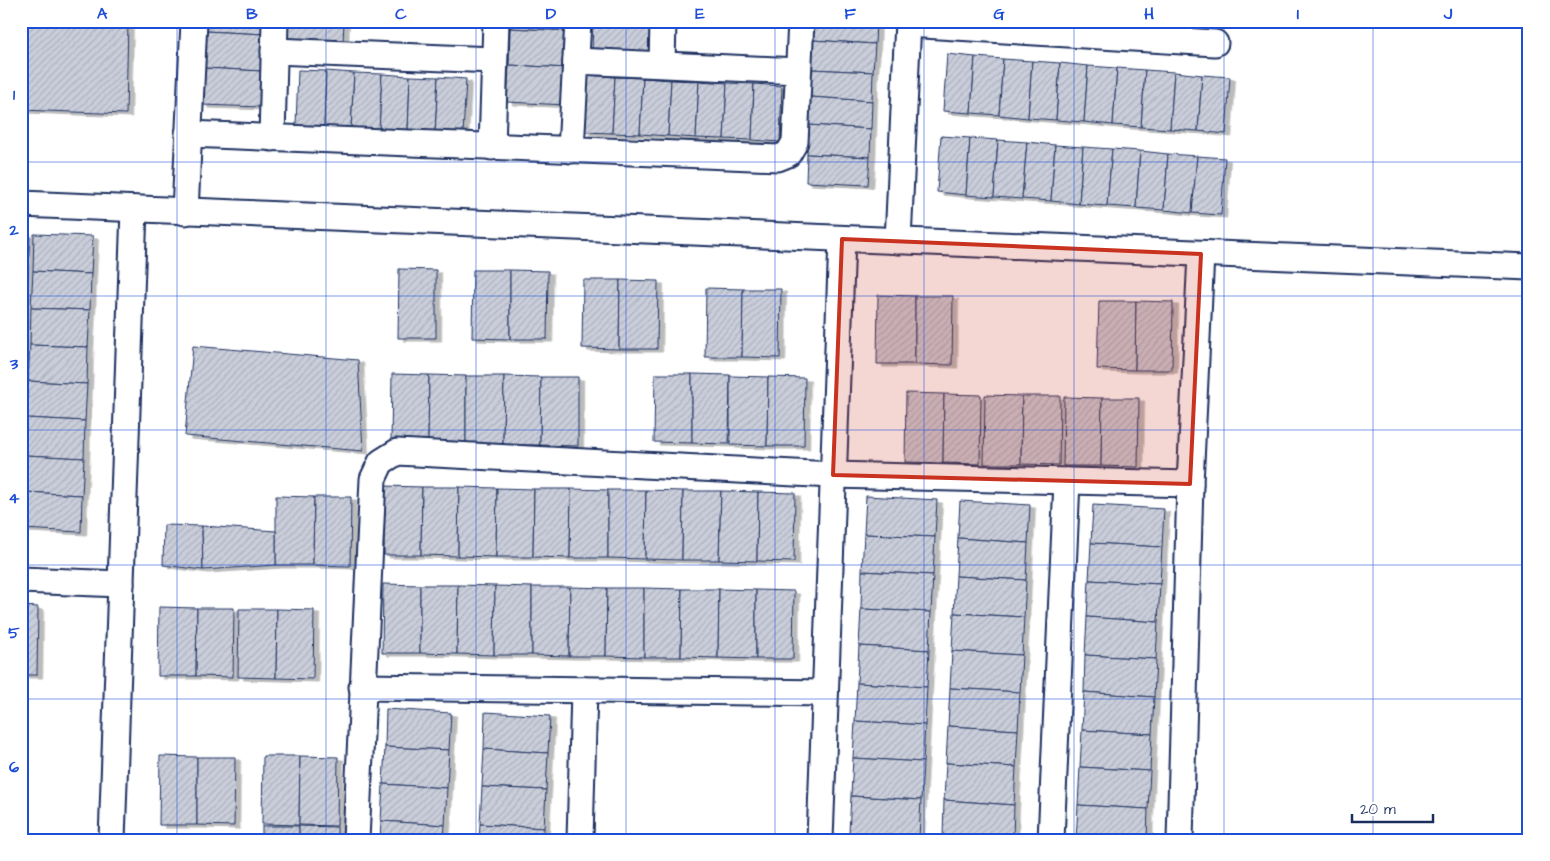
<svg xmlns="http://www.w3.org/2000/svg" width="1550" height="861" viewBox="0 0 1550 861" font-family="'Architects Daughter',sans-serif">
<style>
.building{fill:url(#building-hatch);stroke:#1b2f5e;filter:url(#shadow)}
.lines{fill:none;stroke-linecap:round;stroke-linejoin:round}
.street-casing{stroke:#1b2f5e;stroke-width:29}
.street{stroke:#fff;stroke-width:25}
.marked{fill:#c8321e;fill-opacity:0.2;stroke:#c8321e;stroke-width:4;stroke-linejoin:round}
.grid{fill:none;stroke:#1d4ed8;stroke-width:1;stroke-opacity:0.55}
.neatline{fill:none;stroke:#1d4ed8;stroke-width:2}
.grid-label{font-size:16px;text-anchor:middle;font-weight:bold;fill:#1d4ed8}
</style>
<defs>
<pattern id="building-hatch" width="6" height="6" patternUnits="userSpaceOnUse" patternTransform="scale(1.25)"><rect width="6" height="6" fill="#caceda"/><path d="M-1 1l2-2M0 6l6-6M5 7l2-2" fill="none" stroke="#adb1be"/></pattern>
<filter id="shadow"><feDropShadow dx="5.5" dy="3" stdDeviation="0" flood-color="#0004"/></filter>
</defs>
<rect width="100%" height="100%" fill="#fff"/>
<filter id="ink" filterUnits="userSpaceOnUse"><feTurbulence type="fractalNoise" baseFrequency=".02" numOctaves="2"/><feDisplacementMap in="SourceGraphic" scale="10" xChannelSelector="R" yChannelSelector="G"/><feConvolveMatrix kernelMatrix="1 2 1 2 8 2 1 2 1" color-interpolation-filters="sRGB"/></filter>
<g filter="url(#ink)">
<g class="building">
<polygon points="21,21 128,21 126,114 21,110"/>
<polygon points="205,21 264,21 264,34 205,31"/>
<polygon points="285,21 344,21 343,42 285,39"/>
<polygon points="510,21 569,21 568,31 510,28"/>
<polygon points="593,21 652,21 651,55 592,52"/>
<polygon points="813,21 876,21 875,44 812,40"/>
<polygon points="510,28 568,31 567,68 509,65"/>
<polygon points="205,31 264,34 262,71 204,68"/>
<polygon points="812,40 875,44 873,72 811,69"/>
<polygon points="947,54 975,57 971,113 943,111"/>
<polygon points="975,57 1003,59 999,115 971,113"/>
<polygon points="1003,59 1032,61 1028,118 999,115"/>
<polygon points="1032,61 1060,63 1056,120 1028,118"/>
<polygon points="1060,63 1088,66 1084,122 1056,120"/>
<polygon points="509,65 567,68 566,105 507,102"/>
<polygon points="1088,66 1117,68 1113,125 1084,122"/>
<polygon points="204,68 262,71 261,107 202,105"/>
<polygon points="1117,68 1145,70 1141,127 1113,125"/>
<polygon points="811,69 873,72 872,101 810,97"/>
<polygon points="298,70 326,71 324,128 296,126"/>
<polygon points="1145,70 1174,72 1170,129 1141,127"/>
<polygon points="326,71 354,73 351,129 324,128"/>
<polygon points="1174,72 1202,75 1198,131 1170,129"/>
<polygon points="354,73 382,74 379,131 351,129"/>
<polygon points="382,74 410,76 408,132 379,131"/>
<polygon points="587,75 615,77 612,133 584,132"/>
<polygon points="1202,75 1230,77 1226,134 1198,131"/>
<polygon points="410,76 438,77 435,134 408,132"/>
<polygon points="438,77 466,79 463,135 435,134"/>
<polygon points="615,77 643,78 640,134 612,133"/>
<polygon points="643,78 671,80 668,136 640,134"/>
<polygon points="671,80 699,81 696,138 668,136"/>
<polygon points="699,81 727,83 724,139 696,138"/>
<polygon points="727,83 754,84 752,140 724,139"/>
<polygon points="754,84 782,86 780,142 752,140"/>
<polygon points="810,97 872,101 871,129 808,125"/>
<polygon points="808,125 871,129 870,157 807,154"/>
<polygon points="941,136 970,138 966,195 937,192"/>
<polygon points="970,138 998,140 994,197 966,195"/>
<polygon points="998,140 1027,142 1022,199 994,197"/>
<polygon points="1027,142 1055,145 1051,201 1022,199"/>
<polygon points="1055,145 1083,147 1079,204 1051,201"/>
<polygon points="1083,147 1112,149 1107,206 1079,204"/>
<polygon points="1112,149 1140,151 1136,208 1107,206"/>
<polygon points="1140,151 1168,154 1164,210 1136,208"/>
<polygon points="807,154 870,157 868,185 806,182"/>
<polygon points="1168,154 1197,156 1192,213 1164,210"/>
<polygon points="1197,156 1225,158 1221,215 1192,213"/>
<polygon points="21,234 30,234 28,271 21,271"/>
<polygon points="34,234 93,236 91,274 33,271"/>
<polygon points="399,269 436,270 436,338 398,338"/>
<polygon points="473,270 510,270 510,339 472,338"/>
<polygon points="510,270 548,271 547,339 510,339"/>
<polygon points="21,271 28,271 27,308 21,308"/>
<polygon points="33,271 91,274 90,310 31,308"/>
<polygon points="583,280 620,280 619,349 582,348"/>
<polygon points="620,280 658,281 657,349 619,349"/>
<polygon points="706,288 743,289 742,357 705,357"/>
<polygon points="743,289 781,289 780,358 742,357"/>
<polygon points="878,295 915,296 915,364 877,364"/>
<polygon points="915,296 953,296 952,365 915,364"/>
<polygon points="1099,301 1136,301 1135,370 1097,369"/>
<polygon points="1136,301 1173,302 1172,370 1135,370"/>
<polygon points="21,308 27,308 25,345 21,345"/>
<polygon points="31,308 90,310 88,347 30,345"/>
<polygon points="21,345 25,345 24,382 21,382"/>
<polygon points="30,345 88,347 87,384 28,381"/>
<polygon points="193,346 358,360 363,451 185,436"/>
<polygon points="392,374 429,375 428,444 391,443"/>
<polygon points="655,374 692,374 692,443 654,442"/>
<polygon points="692,374 730,375 729,444 692,443"/>
<polygon points="429,375 466,376 466,444 428,444"/>
<polygon points="466,376 504,376 503,445 466,444"/>
<polygon points="504,376 541,377 540,445 503,445"/>
<polygon points="730,376 768,377 767,446 730,445"/>
<polygon points="541,377 578,377 578,446 540,445"/>
<polygon points="768,377 805,378 804,446 767,446"/>
<polygon points="28,381 87,384 85,421 26,418"/>
<polygon points="21,382 24,382 23,419 21,419"/>
<polygon points="906,393 944,394 943,463 905,462"/>
<polygon points="944,394 981,395 980,464 943,463"/>
<polygon points="985,395 1022,396 1021,464 984,464"/>
<polygon points="1022,396 1060,396 1059,465 1021,464"/>
<polygon points="1064,397 1102,398 1101,466 1063,466"/>
<polygon points="1102,398 1139,398 1138,467 1101,466"/>
<polygon points="26,418 85,421 84,458 25,455"/>
<polygon points="25,455 84,458 82,495 24,492"/>
<polygon points="384,486 422,487 421,555 384,555"/>
<polygon points="422,487 459,487 458,556 421,555"/>
<polygon points="459,487 497,488 496,557 458,556"/>
<polygon points="497,488 534,489 533,557 496,557"/>
<polygon points="534,489 571,489 570,558 533,557"/>
<polygon points="571,489 608,490 608,558 570,558"/>
<polygon points="608,490 646,490 645,559 608,558"/>
<polygon points="646,490 683,491 682,560 645,559"/>
<polygon points="683,491 721,491 719,560 682,560"/>
<polygon points="721,491 758,492 757,561 719,560"/>
<polygon points="24,492 82,495 81,532 22,529"/>
<polygon points="758,492 795,493 794,562 757,561"/>
<polygon points="276,496 314,497 313,565 276,565"/>
<polygon points="866,496 937,500 935,537 864,534"/>
<polygon points="314,497 351,497 350,566 313,565"/>
<polygon points="960,501 1030,505 1028,543 958,538"/>
<polygon points="1093,505 1164,509 1162,547 1091,543"/>
<polygon points="164,525 202,526 203,570 163,565"/>
<polygon points="202,526 276,531 276,565 203,570"/>
<polygon points="864,534 935,537 933,575 862,571"/>
<polygon points="958,538 1028,543 1026,580 956,576"/>
<polygon points="1091,543 1162,547 1160,584 1089,580"/>
<polygon points="862,571 933,575 931,612 861,609"/>
<polygon points="956,576 1026,580 1024,617 954,613"/>
<polygon points="1089,580 1160,584 1158,622 1087,617"/>
<polygon points="383,584 420,585 420,653 382,653"/>
<polygon points="420,585 458,585 457,654 420,653"/>
<polygon points="458,585 495,586 494,655 457,654"/>
<polygon points="495,586 532,587 532,655 494,655"/>
<polygon points="532,587 570,587 569,656 532,655"/>
<polygon points="570,587 607,588 606,656 569,656"/>
<polygon points="607,588 644,588 644,657 606,656"/>
<polygon points="644,588 682,589 681,657 644,657"/>
<polygon points="682,589 719,589 718,658 681,657"/>
<polygon points="719,589 756,590 756,659 718,658"/>
<polygon points="756,590 794,591 793,659 756,659"/>
<polygon points="21,606 38,607 37,675 21,675"/>
<polygon points="159,607 197,608 196,676 158,676"/>
<polygon points="197,608 234,608 233,677 196,676"/>
<polygon points="239,609 277,609 276,678 238,677"/>
<polygon points="277,609 314,610 313,679 276,678"/>
<polygon points="861,609 931,612 929,650 859,646"/>
<polygon points="954,613 1024,617 1022,655 952,651"/>
<polygon points="1087,617 1158,622 1156,659 1085,655"/>
<polygon points="859,646 929,650 927,687 857,683"/>
<polygon points="952,651 1022,655 1020,692 950,688"/>
<polygon points="1085,655 1156,659 1154,697 1084,692"/>
<polygon points="857,683 927,687 925,725 855,721"/>
<polygon points="950,688 1020,692 1018,730 948,726"/>
<polygon points="1084,692 1154,697 1152,734 1082,730"/>
<polygon points="386,709 451,713 449,750 385,747"/>
<polygon points="485,712 550,716 548,753 484,749"/>
<polygon points="855,721 925,725 923,762 853,758"/>
<polygon points="948,726 1018,730 1016,767 946,763"/>
<polygon points="1082,730 1152,734 1150,771 1080,767"/>
<polygon points="385,747 449,750 447,788 383,784"/>
<polygon points="484,749 548,753 546,790 482,787"/>
<polygon points="160,756 197,757 197,825 159,825"/>
<polygon points="263,756 300,756 299,825 262,824"/>
<polygon points="300,756 338,757 337,826 299,825"/>
<polygon points="197,757 235,757 234,826 197,825"/>
<polygon points="853,758 923,762 921,800 851,796"/>
<polygon points="946,763 1016,767 1014,805 944,800"/>
<polygon points="1080,767 1150,771 1148,809 1078,805"/>
<polygon points="383,784 447,788 445,825 381,821"/>
<polygon points="482,787 546,790 544,828 480,824"/>
<polygon points="851,796 921,800 919,837 849,833"/>
<polygon points="944,800 1014,805 1013,840 943,838"/>
<polygon points="1078,805 1148,809 1147,840 1076,840"/>
<polygon points="381,821 445,825 444,840 380,840"/>
<polygon points="480,824 544,828 544,840 479,840"/>
<rect x="262" y="826" width="37" height="14"/>
<polygon points="299,826 337,827 337,840 299,840"/>
<polygon points="849,833 919,837 919,840 849,840"/>
</g>
<g class="lines">
<g class="street-casing">
<g id="street">
<polyline points="907,24 1215,43"/>
<polyline points="274,51 494,60"/>
<polyline points="576,61 798,71"/>
<polyline points="662,64 663,21"/>
<polyline points="188,134 778,158 788,154 795,142 801,21"/>
<polyline points="272,138 275,21"/>
<polyline points="492,147 496,21"/>
<polyline points="571,150 578,21"/>
<polyline points="21,204 1529,267"/>
<polyline points="185,212 194,21"/>
<polyline points="898,241 908,21"/>
<polyline points="21,580 121,584"/>
<polyline points="362,687 825,693"/>
<polyline points="112,840 134,209"/>
<polyline points="356,840 373,479 381,462 397,452 833,475 1190,484"/>
<polyline points="580,840 584,690"/>
<polyline points="820,840 842,239"/>
<polyline points="1051,840 1067,481"/>
<polyline points="1180,840 1190,484 1201,254"/>
</g>
</g>
<use href="#street" class="street"/>
</g>
</g>
<path class="marked" d="M842,239l359,15 -11,230 -357,-9z"/>
<path class="grid" d="M177,21v819M326,21v819M476,21v819M626,21v819M775,21v819M924,21v819M1074,21v819M1224,21v819M1373,21v819M21,162h1508M21,296h1508M21,430h1508M21,565h1508M21,699h1508"/>
<rect width="1550" height="861" fill="none" stroke="#fff" stroke-width="55"/>
<path d="M1352 814v8h81v-8" fill="none" stroke="#1b2f5e" stroke-width="2.5"/>
<text x="1360" y="814" font-size="15" fill="#1b2f5e" stroke="#ffffff" stroke-width="4" paint-order="stroke">20 m</text>
<rect x="28" y="28" width="1494" height="806" class="neatline"/>
<g class="grid-label">
<text x="102" y="19">A</text>
<text x="252" y="19">B</text>
<text x="401" y="19">C</text>
<text x="551" y="19">D</text>
<text x="700" y="19">E</text>
<text x="850" y="19">F</text>
<text x="999" y="19">G</text>
<text x="1149" y="19">H</text>
<text x="1298" y="19">I</text>
<text x="1448" y="19">J</text>
<text x="14" y="100">1</text>
<text x="14" y="235">2</text>
<text x="14" y="369">3</text>
<text x="14" y="503">4</text>
<text x="14" y="638">5</text>
<text x="14" y="772">6</text>
</g>
</svg>
